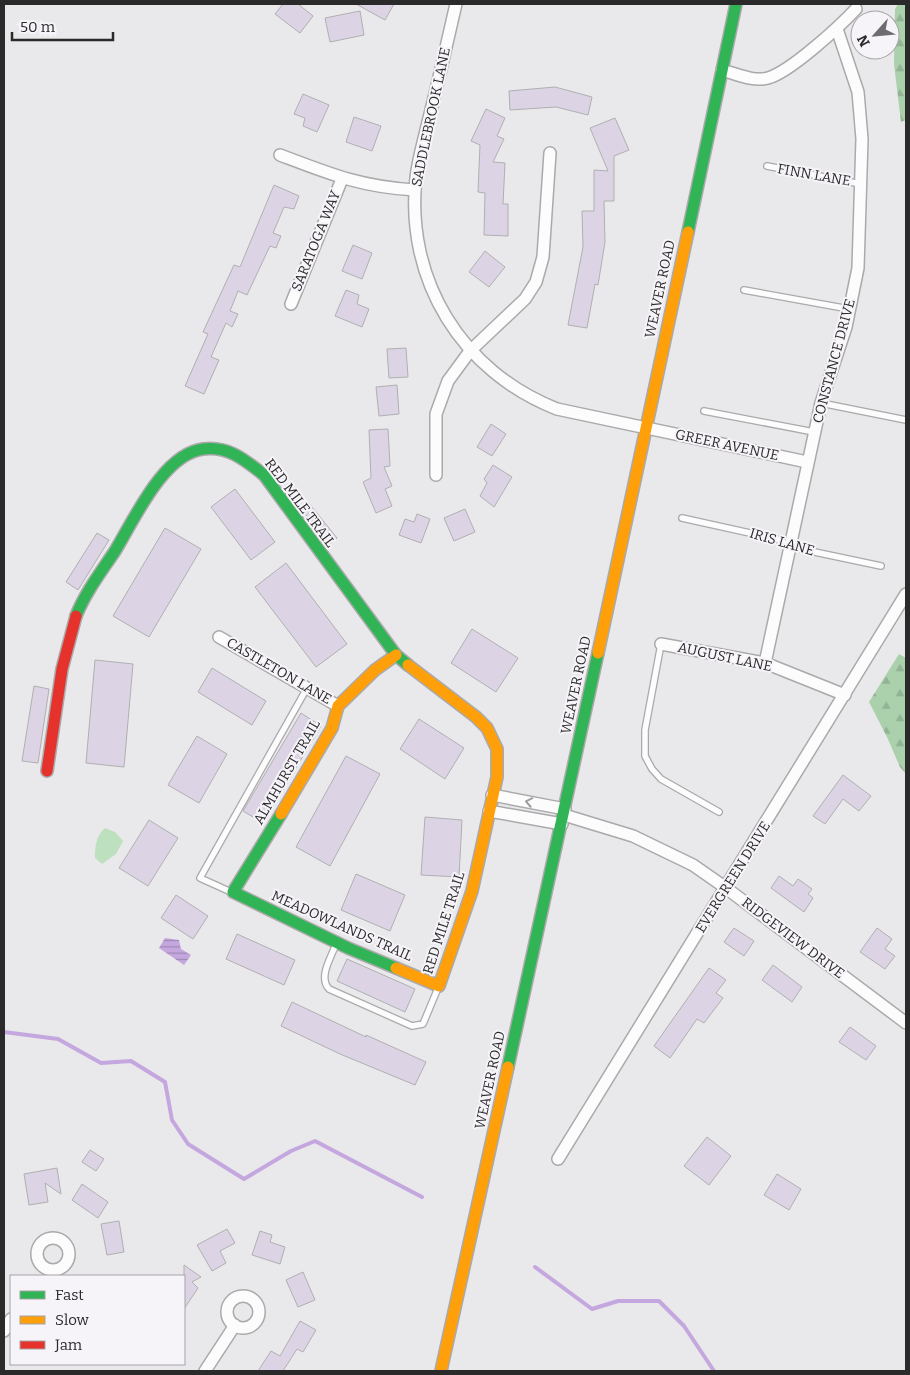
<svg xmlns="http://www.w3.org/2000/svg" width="910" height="1375" viewBox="0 0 910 1375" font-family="Bitter,serif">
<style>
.forest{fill:url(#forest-firs)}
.park{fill:#bde0be}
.water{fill:url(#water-rules)}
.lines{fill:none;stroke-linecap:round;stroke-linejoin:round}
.stream{stroke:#c5a7df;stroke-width:4}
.building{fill:#dcd4e4;stroke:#b0afb1}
.lane-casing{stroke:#aaa9ab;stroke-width:8}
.street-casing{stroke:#aaa9ab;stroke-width:14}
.fast-casing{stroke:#aaa9ab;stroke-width:14}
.slow-casing{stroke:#aaa9ab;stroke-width:14}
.jam-casing{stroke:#aaa9ab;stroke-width:14}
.lane{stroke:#fcfcfc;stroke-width:5.5}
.street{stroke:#fcfcfc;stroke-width:11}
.fast{stroke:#30b455;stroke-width:11}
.slow{stroke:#ff9f0a;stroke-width:11}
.jam{stroke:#e5322d;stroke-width:11}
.oneway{stroke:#9e9e9e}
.labels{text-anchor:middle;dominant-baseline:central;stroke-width:4;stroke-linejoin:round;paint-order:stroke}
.street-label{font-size:14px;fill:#2b2a2b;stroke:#f6f4f8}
</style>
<defs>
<pattern id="forest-firs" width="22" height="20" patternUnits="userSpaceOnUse" patternTransform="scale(1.25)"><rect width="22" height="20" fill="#aad0ac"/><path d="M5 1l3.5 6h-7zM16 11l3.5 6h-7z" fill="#92b394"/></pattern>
<pattern id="water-rules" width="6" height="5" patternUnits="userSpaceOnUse" patternTransform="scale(1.25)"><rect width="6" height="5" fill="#c5a7df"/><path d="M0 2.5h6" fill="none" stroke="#a088b5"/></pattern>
</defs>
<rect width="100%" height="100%" fill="#e9e8ea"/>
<g class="forest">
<polygon points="898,4 906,4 906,120 901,122 894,64 895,9"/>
<polygon points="899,654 906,658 906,774 900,767 887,737 869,702"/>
</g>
<path class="park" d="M105,828l10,4 8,9 -7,13 -14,10 -7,-6c0,-12 1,-22 10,-30z"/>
<polygon class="water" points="165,938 179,940 181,949 191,955 184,965 159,948"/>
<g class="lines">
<g class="stream">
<polyline points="4,1032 58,1039 101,1063 131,1061 165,1082 172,1120 188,1144 244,1179 291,1151 315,1141 422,1197"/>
<polyline points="535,1267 592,1309 618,1301 659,1301 684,1326 714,1371"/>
</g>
</g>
<g class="building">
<polygon points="283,4 298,4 313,16 300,33 275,14"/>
<polygon points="356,4 394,4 385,20"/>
<polygon points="360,11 364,35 330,42 325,18"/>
<polygon points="555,87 592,97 588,115 556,107 510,110 509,91"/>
<polygon points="303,94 329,105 317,132 303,126 305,118 294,114"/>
<polygon points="486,109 505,118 497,136 504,139 493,162 505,163 503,204 508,204 508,236 484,235 485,193 478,192 480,145 471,141"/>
<polygon points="354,117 381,126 372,151 346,142"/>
<polygon points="615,118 629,150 614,156 614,201 604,201 605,242 598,285 595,284 587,328 568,325 583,247 582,211 594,211 594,170 608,171 590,128"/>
<polygon points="274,185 299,196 294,209 284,207 273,233 281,236 276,248 270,246 247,295 238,291 230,311 238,314 232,327 226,323 211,357 219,360 204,394 185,386 208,334 203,332 234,265 240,267"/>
<polygon points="353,245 372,253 362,279 342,271"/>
<polygon points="485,251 505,267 489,287 469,272"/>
<polygon points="346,290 359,295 357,304 369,309 362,327 335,316"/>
<polygon points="406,348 408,377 389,378 387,349"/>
<polygon points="397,385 399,414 379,416 376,387"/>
<polygon points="491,424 506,434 492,456 477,447"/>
<polygon points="388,429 390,466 384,467 392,486 385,489 392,506 376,513 363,482 371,478 369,430"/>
<polygon points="493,465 512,477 494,507 480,496 487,483 484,479"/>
<polygon points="235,489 275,542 251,560 211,507"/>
<polygon points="308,502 337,538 328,545 301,508"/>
<polygon points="465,509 475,532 454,541 444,518"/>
<polygon points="417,514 430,519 421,543 399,535 405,519 414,522"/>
<polygon points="165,528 201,549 149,637 113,616"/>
<polygon points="97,533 109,540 78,590 66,582"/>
<polygon points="286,563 347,644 316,667 255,587"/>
<polygon points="472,629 518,658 496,692 451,663"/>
<polygon points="95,660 133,664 124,767 86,763"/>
<polygon points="212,668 266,701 252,725 198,692"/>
<polygon points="34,686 49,689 38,763 22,761"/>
<polygon points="301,713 321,726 263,823 243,811"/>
<polygon points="419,719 464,748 445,779 400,749"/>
<polygon points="197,736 227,754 199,803 168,785"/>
<polygon points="346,756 380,774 330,866 296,847"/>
<polygon points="843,775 871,796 859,811 843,799 825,824 813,816"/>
<polygon points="425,817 462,820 459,877 421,875"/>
<polygon points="149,820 178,838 148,886 119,868"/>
<polygon points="356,874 405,895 390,931 341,910"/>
<polygon points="779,876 793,886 798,879 812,889 808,894 813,898 804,912 771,888"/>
<polygon points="176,895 208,916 193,939 161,918"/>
<polygon points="734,928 754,941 744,956 724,942"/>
<polygon points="877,928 892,939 885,949 895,956 885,969 860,952"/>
<polygon points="237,934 295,960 284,985 226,959"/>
<polygon points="347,959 415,989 405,1012 337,981"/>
<polygon points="773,965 802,987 792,1002 762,980"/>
<polygon points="709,968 726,980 716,993 723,998 704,1023 697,1019 670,1058 654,1046"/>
<polygon points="292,1002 366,1037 366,1035 426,1062 415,1085 340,1054 281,1026"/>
<polygon points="850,1027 876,1046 866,1060 839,1042"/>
<polygon points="707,1137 731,1156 709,1185 684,1166"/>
<polygon points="90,1150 104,1159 96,1171 82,1162"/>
<polygon points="57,1168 61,1194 45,1183 48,1202 29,1205 24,1174"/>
<polygon points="777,1174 801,1189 789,1210 764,1195"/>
<polygon points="82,1184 108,1202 98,1218 72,1200"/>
<polygon points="119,1221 124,1252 107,1255 101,1224"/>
<polygon points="227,1229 235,1243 220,1251 226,1263 212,1271 197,1245"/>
<polygon points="260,1231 272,1235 270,1242 285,1247 280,1264 252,1255"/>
<polygon points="184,1265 201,1277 192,1282 198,1288 184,1309"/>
<polygon points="303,1272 315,1300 298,1307 286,1280"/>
<polygon points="300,1321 316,1330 303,1352 297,1349 283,1371 258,1371 271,1351 280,1356"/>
</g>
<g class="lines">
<g class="lane-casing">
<g id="lane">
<polyline points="767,166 861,184"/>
<polyline points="744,290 849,309"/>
<polyline points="821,403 906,420"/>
<polyline points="704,411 814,432"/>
<polyline points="682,518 777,539 791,547 881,566"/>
<polyline points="661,644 645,730 645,756 652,769 661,779 719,812"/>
<polyline points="231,892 200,878 307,688"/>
<path d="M336,944c-5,14 -18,33 -7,45l83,37 11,-2 15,-36"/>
</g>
</g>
<g class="street-casing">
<g id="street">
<path d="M456,4c-9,39 -18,79 -28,118 -4,18 -10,37 -12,56 -11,102 46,194 141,231l250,53"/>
<path d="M722,70c14,4 32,12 46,8 22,-6 71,-51 88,-69"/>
<path d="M280,155c50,19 81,32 135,35"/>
<polyline points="291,304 342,179"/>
<polyline points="436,475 436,414 448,381 470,351 525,299 536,282 543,257 550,153"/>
<polyline points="219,637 338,706"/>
<polyline points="661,644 765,663 845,695"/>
<polyline points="765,663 821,403 846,327 858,268 862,139 858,92 837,29"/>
<polyline points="492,795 565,809"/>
<polyline points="489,811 562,824"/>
<polyline points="564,815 633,836 693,865 726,888 906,1023"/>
<polyline points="558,1159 906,594"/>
<circle cx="53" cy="1254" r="16"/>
<circle cx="243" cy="1312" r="16"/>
<polyline points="4,1331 11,1319"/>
<polyline points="205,1371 235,1325"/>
</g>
</g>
<g class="fast-casing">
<g id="fast">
<polyline points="688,232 736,4"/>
<path d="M76,616c9,-23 25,-44 39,-65 19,-31 48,-97 88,-102 26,-3 42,11 61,26l132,180 12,10"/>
<polyline points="281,814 233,892 348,948 396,968"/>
<polyline points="508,1067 598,653"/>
</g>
</g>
<g class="slow-casing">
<g id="slow">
<polyline points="598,653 688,232"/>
<polyline points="281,814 332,728 338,706 375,670 396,655"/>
<polyline points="396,968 439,986 472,891 497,777 497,749 487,728 476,717 408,665"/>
<polyline points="441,1371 508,1067"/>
</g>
</g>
<g class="jam-casing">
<polyline id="jam" points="47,771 62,669 76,616"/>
</g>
<use href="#lane" class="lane"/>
<use href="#street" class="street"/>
<use href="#fast" class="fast"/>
<use href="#slow" class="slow"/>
<use href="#jam" class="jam"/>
</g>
<defs><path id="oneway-chevron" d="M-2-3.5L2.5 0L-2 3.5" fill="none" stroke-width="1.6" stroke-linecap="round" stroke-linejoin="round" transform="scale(1.25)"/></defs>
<use class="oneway" href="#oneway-chevron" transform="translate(529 802) rotate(-169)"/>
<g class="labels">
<g class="street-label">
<text transform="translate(431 117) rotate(-78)">SADDLEBROOK LANE</text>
<text transform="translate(814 175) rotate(10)">FINN LANE</text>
<text transform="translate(316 241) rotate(-68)">SARATOGA WAY</text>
<text transform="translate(660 289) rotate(-78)">WEAVER ROAD</text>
<text transform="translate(834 361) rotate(-75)">CONSTANCE DRIVE</text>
<text transform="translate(727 445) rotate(12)">GREER AVENUE</text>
<text transform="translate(300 503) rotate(53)">RED MILE TRAIL</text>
<text transform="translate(782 542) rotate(16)">IRIS LANE</text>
<text transform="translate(725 657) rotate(12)">AUGUST LANE</text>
<text transform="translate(279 671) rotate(30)">CASTLETON LANE</text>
<text transform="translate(576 685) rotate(-78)">WEAVER ROAD</text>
<text transform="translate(287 772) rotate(-60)">ALMHURST TRAIL</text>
<text transform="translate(733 877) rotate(-58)">EVERGREEN DRIVE</text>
<text transform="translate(444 923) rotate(-72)">RED MILE TRAIL</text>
<text transform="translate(342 926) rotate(24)">MEADOWLANDS TRAIL</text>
<text transform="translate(793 938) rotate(37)">RIDGEVIEW DRIVE</text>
<text transform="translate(490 1080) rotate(-78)">WEAVER ROAD</text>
</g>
</g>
<rect width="910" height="1375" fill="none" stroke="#2b2a2b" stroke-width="10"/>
<rect x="10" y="1275" width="175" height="90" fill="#f6f4f8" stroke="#a5a3a6"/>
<rect x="20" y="1291" width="25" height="8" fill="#30b455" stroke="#a5a3a6"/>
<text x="55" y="1300" font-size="15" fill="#2b2a2b">Fast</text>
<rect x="20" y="1316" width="25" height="8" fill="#ff9f0a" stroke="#a5a3a6"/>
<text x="55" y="1325" font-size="15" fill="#2b2a2b">Slow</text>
<rect x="20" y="1341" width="25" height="8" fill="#e5322d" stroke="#a5a3a6"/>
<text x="55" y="1350" font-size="15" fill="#2b2a2b">Jam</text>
<g transform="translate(875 35) rotate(243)"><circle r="24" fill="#f6f4f8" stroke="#a5a3a6"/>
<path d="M0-4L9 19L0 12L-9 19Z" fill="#6e6c6e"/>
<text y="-8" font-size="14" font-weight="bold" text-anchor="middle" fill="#2b2a2b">N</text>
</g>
<path d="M12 32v8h101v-8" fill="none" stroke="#2b2a2b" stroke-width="2.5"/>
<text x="20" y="32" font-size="15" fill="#2b2a2b" stroke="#f6f4f8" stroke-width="4" paint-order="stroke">50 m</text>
</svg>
